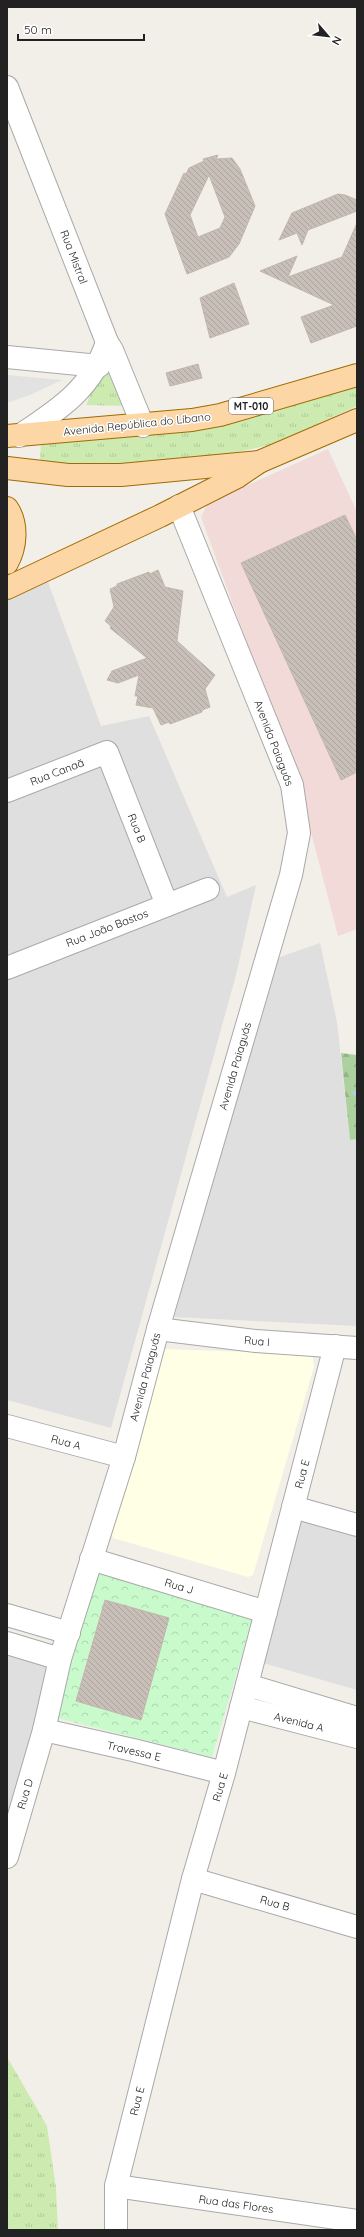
<svg xmlns="http://www.w3.org/2000/svg" width="364" height="2237" viewBox="0 0 364 2237" font-family="Quicksand,sans-serif">
<style>
.residential{fill:#e0dfdf}
.commercial{fill:#f2dad9}
.education{fill:#ffffe5}
.grass{fill:url(#grass-tufts)}
.forest{fill:url(#forest-firs)}
.park{fill:url(#park-crowns)}
.parking{fill:#e2e2e2}
.lines{fill:none;stroke-linecap:round;stroke-linejoin:round}
.stream{stroke:#aad3df;stroke-width:5}
.building{fill:url(#building-back-hatch);stroke:#c4b6ab;fill-rule:evenodd}
.minor-casing{stroke:#a9a9a9;stroke-width:24}
.major-casing{stroke:#a06b00;stroke-width:24}
.minor{stroke:#fff;stroke-width:22}
.major{stroke:#fcd6a4;stroke-width:22}
.labels{text-anchor:middle;dominant-baseline:central;stroke-width:3;stroke-linejoin:round;paint-order:stroke}
.shield{fill:#fff;stroke:#646464;stroke-width:1}
.shield-label{font-size:10px;font-weight:bold;fill:#222}
.street-label{font-size:11px;fill:#222;stroke:#fff}
</style>
<defs>
<pattern id="grass-tufts" width="24" height="20" patternUnits="userSpaceOnUse"><rect width="24" height="20" fill="#cdebb0"/><path d="M3 7l-1-3M5 7V3M7 7l1-3M15 17l-1-3M17 17v-4M19 17l1-3" fill="none" stroke="#b0c997"/></pattern>
<pattern id="forest-firs" width="22" height="20" patternUnits="userSpaceOnUse"><rect width="22" height="20" fill="#add19e"/><path d="M5 1l3.5 6h-7zM16 11l3.5 6h-7z" fill="#95b388"/></pattern>
<pattern id="park-crowns" width="20" height="18" patternUnits="userSpaceOnUse"><rect width="20" height="18" fill="#c8facc"/><path d="M2 6a3 3 0 1 1 6 0M12 15a3 3 0 1 1 6 0" fill="none" stroke="#acd6af"/></pattern>
<pattern id="building-back-hatch" width="6" height="6" patternUnits="userSpaceOnUse"><rect width="6" height="6" fill="#c7bfb8"/><path d="M-1 5l2 2M0 0l6 6M5-1l2 2" fill="none" stroke="#aba49e"/></pattern>
</defs>
<rect width="100%" height="100%" fill="#f2efe9"/>
<g class="residential">
<polygon points="48,582 101,726 149,716 227,897 256,885 236,975 111,1428 7,1400 7,600"/>
<polygon points="320,943 337,1022 350,1140 357,1139 357,1326 174,1317 277,958"/>
<polygon points="301,1520 357,1537 357,1690 263,1663"/>
<polygon points="7,1649 56,1663 11,1817 7,1816"/>
</g>
<polygon class="commercial" points="328,449 357,512 357,929 338,936 299,786 201,517 208,503"/>
<polygon class="education" points="163,1349 309,1354 313,1358 314,1367 253,1575 248,1577 113,1538 110,1531"/>
<g class="grass">
<polygon points="105,361 128,406 86,405"/>
<polygon points="357,387 357,406 270,445 207,459 131,465 71,465 40,462 41,438 223,423"/>
<polygon points="7,2057 47,2126 56,2188 58,2230 7,2230"/>
</g>
<polygon class="forest" points="341,1053 357,1055 357,1139 350,1140"/>
<polygon class="park" points="97,1566 254,1613 212,1757 53,1717"/>
<polygon class="parking" points="7,375 62,380 30,395 7,403"/>
<g class="lines">
<polyline class="stream" points="355,1093 357,1093"/>
</g>
<g class="building">
<path d="M218,155l-2,4 16,-1 8,11 15,37 -16,38 -10,13 -42,17 -22,-60 19,-41 2,1 3,-6 15,-7 -1,-2zM209,175l16,42 -5,11 -22,9 -8,-22z"/>
<polygon points="338,194 345,195 357,200 357,211 308,230 302,245 297,233 279,240 292,213"/>
<polygon points="357,223 357,326 311,343 301,317 334,305 260,271 297,256 288,277 342,257"/>
<polygon points="234,283 249,324 210,338 200,298"/>
<polygon points="198,364 202,378 170,386 166,373"/>
<polygon points="345,515 357,540 357,772 341,780 241,563"/>
<polygon points="158,570 165,587 183,591 177,641 215,675 205,689 210,707 202,710 202,712 170,724 169,722 161,725 153,708 136,705 138,696 135,696 139,675 118,683 107,680 112,671 147,658 110,628 111,626 105,621 114,607 110,589 117,586 117,584 149,572 150,574"/>
<polygon points="105,1600 169,1618 141,1720 76,1701"/>
</g>
<g class="lines">
<g class="minor-casing">
<g id="minor">
<polyline points="7,87 107,342 112,350 143,426"/>
<polyline points="7,357 99,366"/>
<path d="M19,436c39,-26 73,-47 88,-94"/>
<polyline points="7,791 107,752 167,905"/>
<polyline points="7,968 208,889"/>
<polyline points="158,1329 256,1341 357,1348"/>
<polyline points="7,1426 124,1457"/>
<polyline points="293,1507 357,1525"/>
<polyline points="91,1559 266,1612"/>
<polyline points="7,1615 69,1633"/>
<polyline points="7,1643 60,1659"/>
<polyline points="247,1685 357,1718"/>
<polyline points="241,1707 357,1737"/>
<polyline points="44,1730 133,1750 224,1773"/>
<polyline points="7,1857 44,1730 60,1659 124,1457 158,1329 291,875 299,833 292,785 179,506"/>
<polyline points="193,1879 357,1927"/>
<polyline points="116,2186 357,2221"/>
<polyline points="116,2230 116,2186 193,1879 224,1773 335,1346"/>
</g>
</g>
<g class="major-casing">
<g id="major">
<polyline points="7,436 192,420 220,415 357,375"/>
<polyline points="7,468 68,475 121,475 259,462"/>
<path d="M7,508c11,16 9,39 0,55"/>
<polyline points="7,588 160,516 237,477 259,462 357,420"/>
</g>
</g>
<use href="#minor" class="minor"/>
<use href="#major" class="major"/>
</g>
<g class="labels">
<rect class="shield" x="229" y="398" width="44" height="16" rx="3"/>
<g class="shield-label">
<text x="251" y="406">MT-010</text>
</g>
<g class="street-label">
<text transform="translate(74 257) rotate(69)">Rua Mistral</text>
<text transform="translate(137 424) rotate(-6)">Avenida República do Líbano</text>
<text transform="translate(274 743) rotate(69)">Avenida Paiaguás</text>
<text transform="translate(57 772) rotate(-21)">Rua Canaã</text>
<text transform="translate(137 828) rotate(68)">Rua B</text>
<text transform="translate(107 928) rotate(-21)">Rua João Bastos</text>
<text transform="translate(235 1066) rotate(-74)">Avenida Paiaguás</text>
<text transform="translate(257 1341) rotate(5)">Rua I</text>
<text transform="translate(145 1377) rotate(-75)">Avenida Paiaguás</text>
<text transform="translate(66 1442) rotate(15)">Rua A</text>
<text transform="translate(302 1474) rotate(-75)">Rua E</text>
<text transform="translate(179 1586) rotate(17)">Rua J</text>
<text transform="translate(299 1722) rotate(14)">Avenida A</text>
<text transform="translate(134 1751) rotate(13)">Travessa E</text>
<text transform="translate(220 1787) rotate(-74)">Rua E</text>
<text transform="translate(25 1794) rotate(-74)">Rua D</text>
<text transform="translate(275 1903) rotate(16)">Rua B</text>
<text transform="translate(137 2101) rotate(-76)">Rua E</text>
<text transform="translate(236 2204) rotate(8)">Rua das Flores</text>
</g>
</g>
<rect width="364" height="2237" fill="none" stroke="#222222" stroke-width="16"/>
<g transform="translate(328 36) rotate(118)" stroke="#ffffff" stroke-width="3" paint-order="stroke">
<path d="M0-3L7 15L0 10L-7 15Z" fill="#222222"/>
<text y="-6" font-size="11" font-weight="bold" text-anchor="middle" fill="#222222">N</text>
</g>
<path d="M18 34v6h126v-6" fill="none" stroke="#222222" stroke-width="2"/>
<text x="24" y="34" font-size="12" fill="#222222" stroke="#ffffff" stroke-width="3" paint-order="stroke">50 m</text>
</svg>
